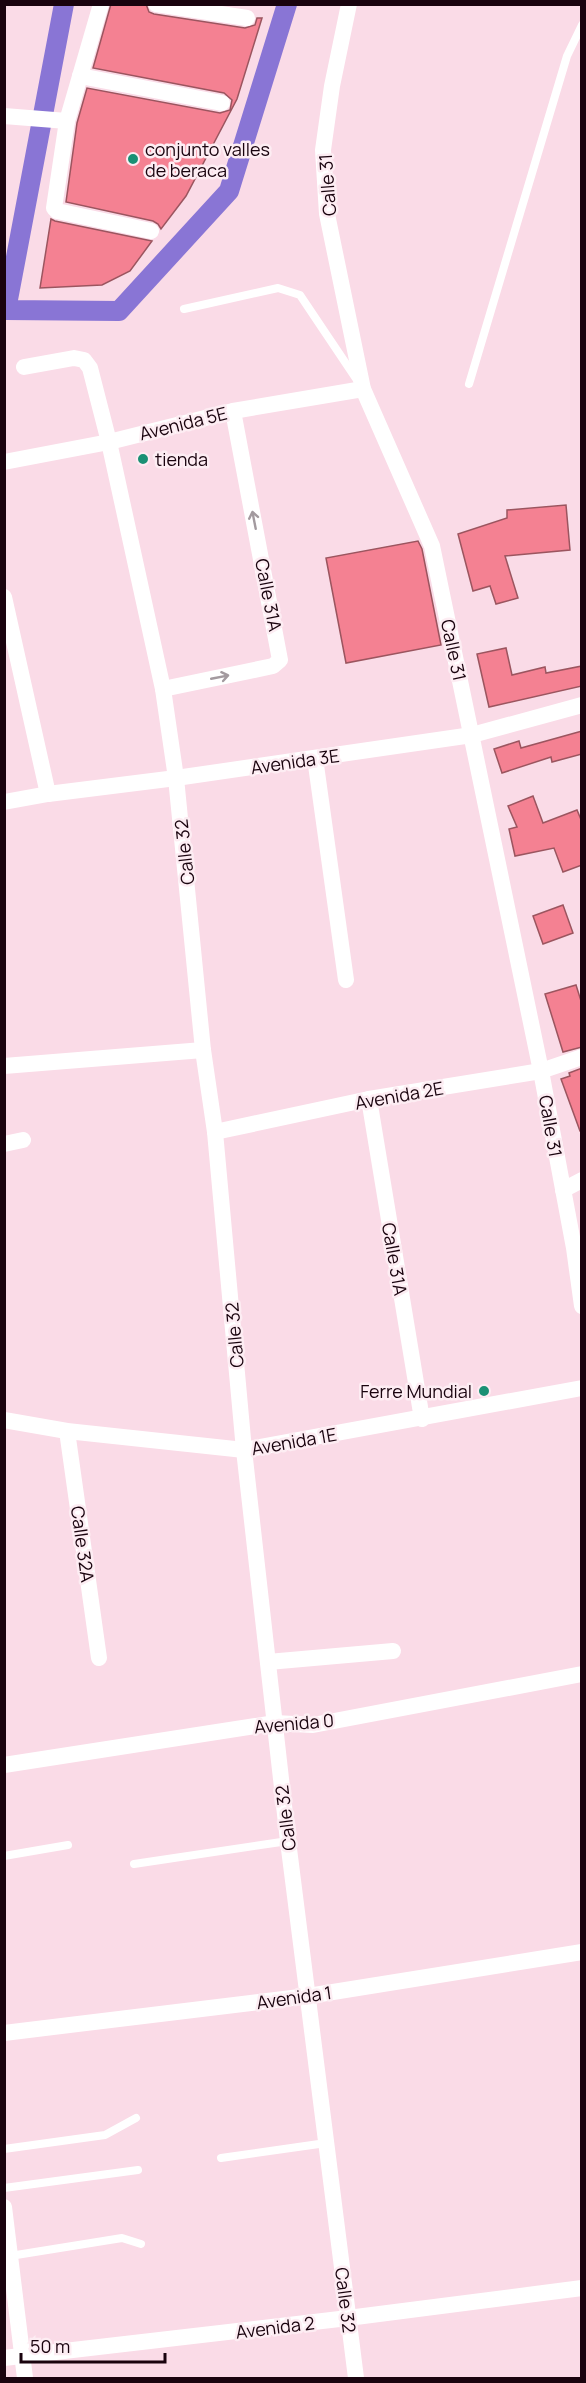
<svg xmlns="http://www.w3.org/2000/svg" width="586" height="2383" viewBox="0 0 586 2383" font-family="Manrope,sans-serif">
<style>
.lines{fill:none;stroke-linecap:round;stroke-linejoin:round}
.canal{stroke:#8975d5;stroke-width:20}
.building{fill:#f48192;stroke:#9b555f;stroke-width:1.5}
.service{stroke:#fff;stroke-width:8}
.minor{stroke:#fff;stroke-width:16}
.oneway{stroke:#a39a9f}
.poi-dot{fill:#1a9074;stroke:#fdedf3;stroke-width:2}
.labels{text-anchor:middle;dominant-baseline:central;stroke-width:5;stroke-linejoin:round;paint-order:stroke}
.poi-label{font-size:18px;fill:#19030e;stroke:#fdedf3;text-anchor:start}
.street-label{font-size:18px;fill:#19030e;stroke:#fdedf3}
</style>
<rect width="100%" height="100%" fill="#fadbe7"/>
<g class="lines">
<polyline class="canal" points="64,4 6,310 119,311 229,191 287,4"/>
</g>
<g class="building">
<polygon points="111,4 146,4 149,12 154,14 245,28 255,25 257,18 262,18 237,99 186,196 161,229 158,224 153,221 66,202 77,123 87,88 220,113 230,110 232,100 224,93 93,68"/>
<polygon points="51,219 55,221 152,241 130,271 102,285 40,288"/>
<polygon points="566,505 570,550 505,556 518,598 496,604 490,586 473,591 458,534 507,518 507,510"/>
<polygon points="418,541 422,549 441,645 346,663 326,558"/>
<polygon points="506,648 512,675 545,667 546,673 582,666 582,686 489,707 477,654"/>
<polygon points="582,731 582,754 552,762 551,757 502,773 494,749 519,741 521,748"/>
<polygon points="533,796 543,823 577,810 582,822 582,865 563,872 554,848 515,856 509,829 517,827 508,806"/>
<polygon points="563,905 573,933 543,944 533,916"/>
<polygon points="576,985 582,1004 582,1047 563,1052 545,994"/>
<polygon points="582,1068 582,1131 580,1131 561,1079 570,1076 569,1073"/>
</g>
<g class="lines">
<g class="service">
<polyline points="184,309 278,288 300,295 357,380"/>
<polyline points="469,384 567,56 582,25"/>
<polyline points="4,1856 68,1845"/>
<polyline points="134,1864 288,1841"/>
<polyline points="4,2149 105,2135 136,2118"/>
<polyline points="221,2158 326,2143"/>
<polyline points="4,2188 138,2170"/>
<polyline points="10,2256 122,2238 141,2244"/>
</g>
<g class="minor">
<polyline points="101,4 67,121 54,208 57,211 151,231"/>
<polyline points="156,4 247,18"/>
<polyline points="349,4 332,86 323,150 327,214 363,389 432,546 541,1071 574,1248 582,1306"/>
<polyline points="80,76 222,103"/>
<polyline points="4,116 67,121"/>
<polyline points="24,367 74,358 84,360 90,368 109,442 163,689 176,778 203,1050 215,1132 244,1450 288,1841 356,2378"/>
<polyline points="4,462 109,442 233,411 363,389"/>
<polyline points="4,597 48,794"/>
<polyline points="163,689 273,666 280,660 233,411"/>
<polyline points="315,758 346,980"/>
<polyline points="4,802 48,794 176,778 472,735 582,705"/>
<polyline points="4,1066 203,1050"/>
<polyline points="369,1099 422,1419"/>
<polyline points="215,1132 369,1099 541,1071 582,1057"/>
<polyline points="4,1144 23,1140"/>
<polyline points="563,1190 582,1180"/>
<polyline points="4,1420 67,1431 244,1450 582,1388"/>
<polyline points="67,1431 99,1658"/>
<polyline points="268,1662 393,1651"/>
<polyline points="4,1765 275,1723 313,1725 582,1674"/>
<polyline points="4,2033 308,1996 582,1952"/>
<polyline points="4,2207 25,2378"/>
<polyline points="4,2358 348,2318 582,2288"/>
</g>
</g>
<defs><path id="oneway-shaft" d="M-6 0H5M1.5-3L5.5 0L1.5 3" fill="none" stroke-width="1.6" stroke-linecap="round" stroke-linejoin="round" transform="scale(1.5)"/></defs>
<g class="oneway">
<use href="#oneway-shaft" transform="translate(254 520) rotate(-101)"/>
<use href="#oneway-shaft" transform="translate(220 677) rotate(-11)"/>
</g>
<g class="poi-dot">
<circle cx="133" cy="159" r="6"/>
<circle cx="143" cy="459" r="6"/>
<circle cx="484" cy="1391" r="6"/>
</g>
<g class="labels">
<g class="poi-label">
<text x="145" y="149">conjunto valles<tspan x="145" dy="21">de beraca</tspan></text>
<text x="155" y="459">tienda</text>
<text x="472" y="1391" text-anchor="end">Ferre Mundial</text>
</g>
<g class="street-label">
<text transform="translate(327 185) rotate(-94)">Calle 31</text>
<text transform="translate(183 423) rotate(-14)">Avenida 5E</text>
<text transform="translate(269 595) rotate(79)">Calle 31A</text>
<text transform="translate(454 650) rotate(78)">Calle 31</text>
<text transform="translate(295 761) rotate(-8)">Avenida 3E</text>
<text transform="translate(184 852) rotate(-96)">Calle 32</text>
<text transform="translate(399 1095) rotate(-10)">Avenida 2E</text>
<text transform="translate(551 1126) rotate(80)">Calle 31</text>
<text transform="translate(395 1259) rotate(80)">Calle 31A</text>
<text transform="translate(234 1335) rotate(-95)">Calle 32</text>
<text transform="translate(294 1441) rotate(-10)">Avenida 1E</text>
<text transform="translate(83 1544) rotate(82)">Calle 32A</text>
<text transform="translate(294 1723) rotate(-5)">Avenida 0</text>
<text transform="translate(285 1818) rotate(-97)">Calle 32</text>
<text transform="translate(294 1997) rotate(-8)">Avenida 1</text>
<text transform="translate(346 2300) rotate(83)">Calle 32</text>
<text transform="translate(275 2327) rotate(-7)">Avenida 2</text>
</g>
</g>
<rect width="586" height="2383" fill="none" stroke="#19030e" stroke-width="12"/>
<path d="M21 2353v9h144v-9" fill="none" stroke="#19030e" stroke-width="3"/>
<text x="30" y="2353" font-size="18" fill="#19030e" stroke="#fdedf3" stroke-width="4.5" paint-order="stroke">50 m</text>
</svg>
